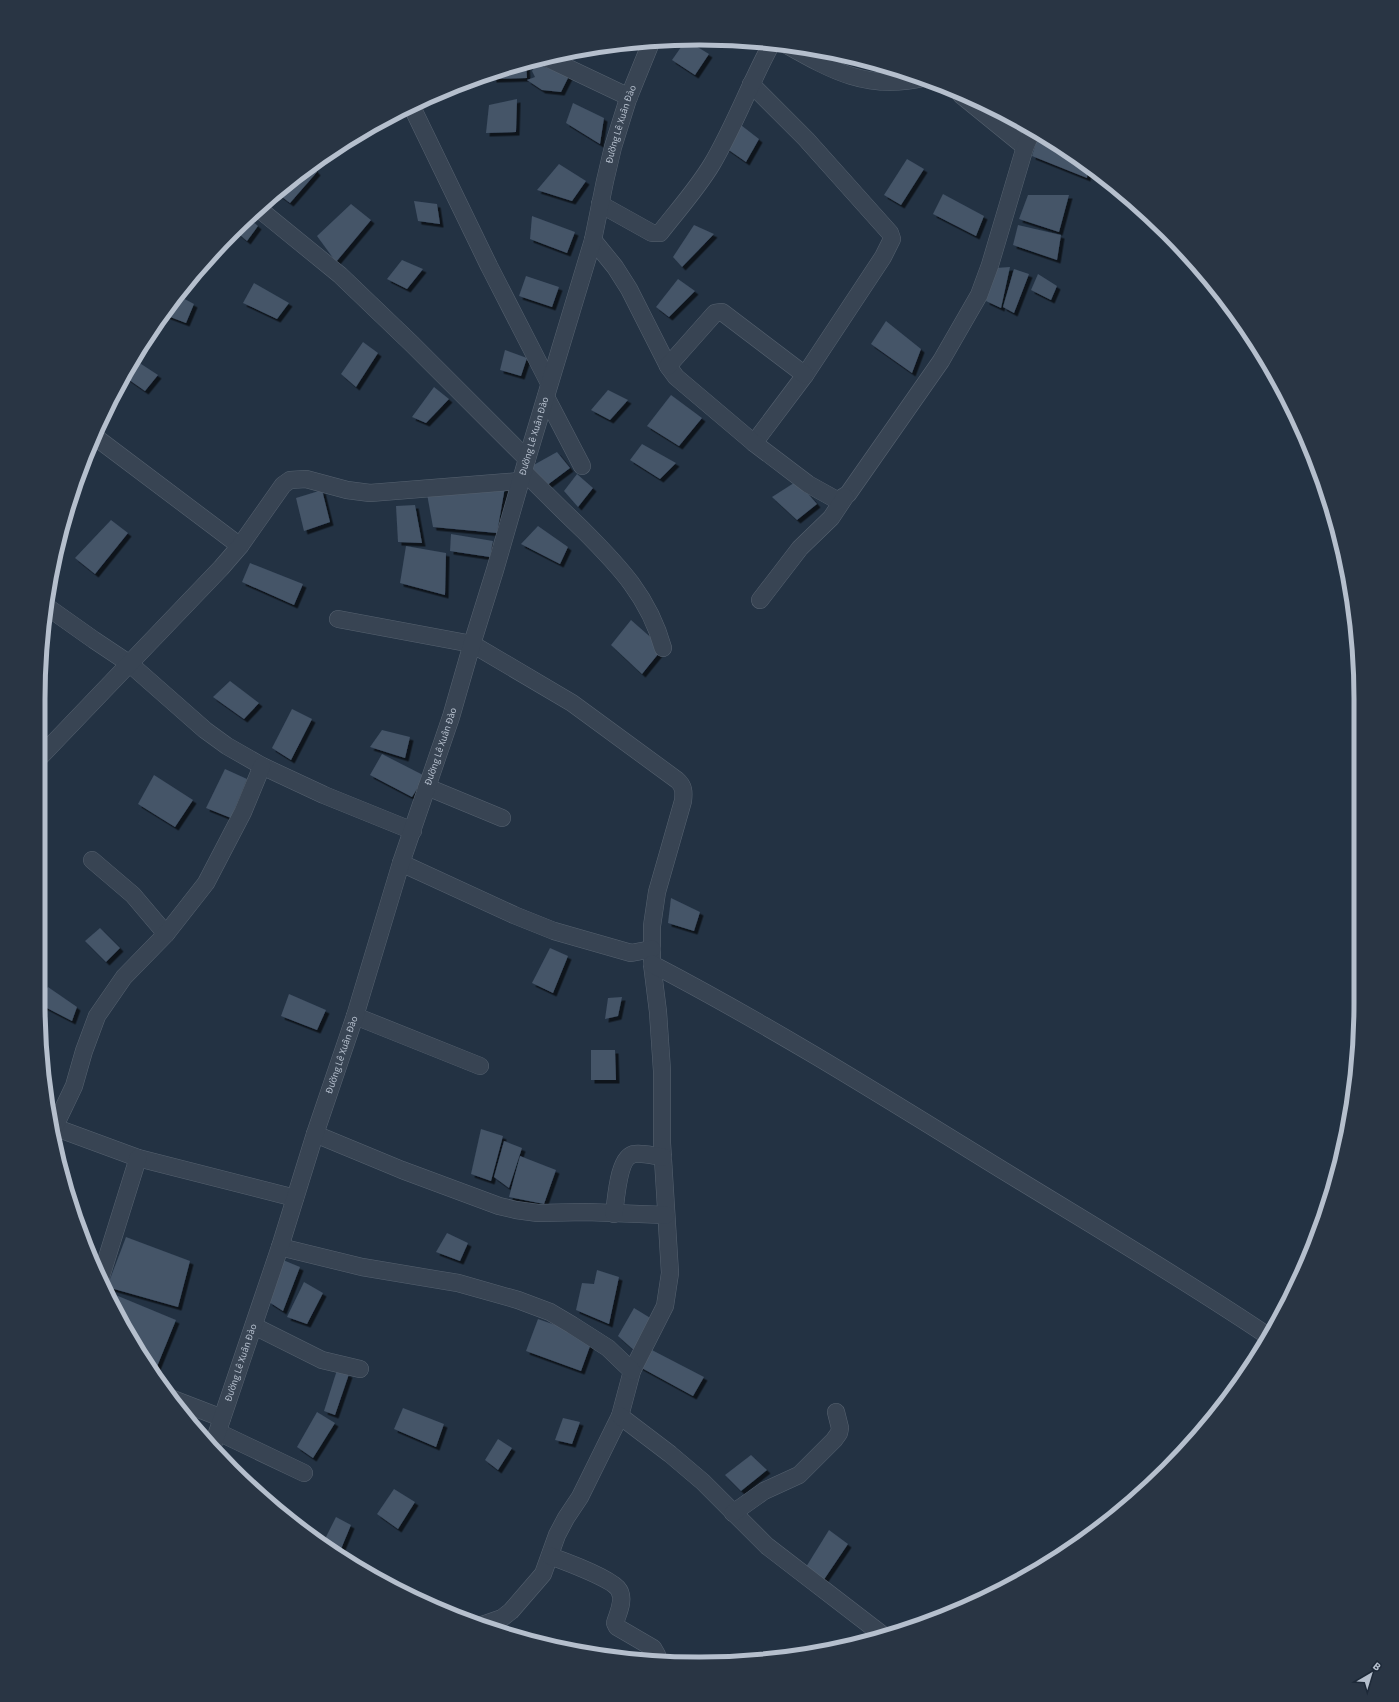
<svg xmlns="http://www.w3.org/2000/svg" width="1399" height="1702" viewBox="0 0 1399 1702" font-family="'Source Sans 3',sans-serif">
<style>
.building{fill:#445468;filter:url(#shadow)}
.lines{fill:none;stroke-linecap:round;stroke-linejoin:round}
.minor-casing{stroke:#566270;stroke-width:18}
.minor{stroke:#384453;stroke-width:17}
.labels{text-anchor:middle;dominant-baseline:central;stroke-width:3;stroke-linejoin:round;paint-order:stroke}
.street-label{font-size:10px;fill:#b5bfcd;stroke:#1d2938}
.rim{fill:none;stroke:#b5bfcd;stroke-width:5}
</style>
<defs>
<filter id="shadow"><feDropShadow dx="3.5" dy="3.5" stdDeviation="0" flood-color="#0009"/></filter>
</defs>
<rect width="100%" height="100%" fill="#233243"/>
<g class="building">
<polygon points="686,40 709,54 695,75 672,60"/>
<polygon points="526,61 527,78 493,79 493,74"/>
<polygon points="536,64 569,76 561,92 542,90 527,80 535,77 532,71"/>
<polygon points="877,65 899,70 899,71 877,68"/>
<polygon points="517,99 516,132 486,133 489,105"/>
<polygon points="573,103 604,118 600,144 566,123"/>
<polygon points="737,122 759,139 746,162 723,146"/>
<polygon points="1039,133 1088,168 1087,178 1032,156"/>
<polygon points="907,159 924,169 901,205 884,195"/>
<polygon points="559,164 586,181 572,201 537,190"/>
<polygon points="312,166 317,172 290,203 278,194"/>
<polygon points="943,194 984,216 976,236 933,214"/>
<polygon points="1028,195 1069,195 1059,232 1019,219"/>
<polygon points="414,201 437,204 440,224 418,221"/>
<polygon points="351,204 371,220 336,262 317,236"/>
<polygon points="532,216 575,232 567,253 530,239"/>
<polygon points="249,218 258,226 247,241 234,230"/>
<polygon points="694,225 714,234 682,267 673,257"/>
<polygon points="1018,225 1061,235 1057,260 1013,245"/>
<polygon points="402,260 423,269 407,289 387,279"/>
<polygon points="1010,267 1001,308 986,301 996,268"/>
<polygon points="1014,269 1029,274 1014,313 1003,307"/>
<polygon points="1038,274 1057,286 1051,300 1031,290"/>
<polygon points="526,276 559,287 552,307 519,296"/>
<polygon points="678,279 695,291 669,317 656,307"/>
<polygon points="254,283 289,303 277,319 243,303"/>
<polygon points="179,296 194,304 186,323 165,315"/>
<polygon points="886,321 921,349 912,373 871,344"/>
<polygon points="363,342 378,353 356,387 341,374"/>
<polygon points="505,350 527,358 521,376 500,370"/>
<polygon points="135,360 158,375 145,391 125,377"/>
<polygon points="434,387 449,399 426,423 412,417"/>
<polygon points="608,390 628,400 610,420 591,410"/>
<polygon points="671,395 702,418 679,446 647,426"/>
<polygon points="642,444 676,463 660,479 630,460"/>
<polygon points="557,452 570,468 546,486 530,467"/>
<polygon points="577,474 593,488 578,507 564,491"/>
<polygon points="797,481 817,504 797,520 772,497"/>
<polygon points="505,487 497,533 433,527 427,494"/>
<polygon points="322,490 330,522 304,531 296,498"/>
<polygon points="415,505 422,543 398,542 396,506"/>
<polygon points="111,520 128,533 95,574 75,558"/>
<polygon points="538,526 568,547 560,564 521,544"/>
<polygon points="451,534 493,541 490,557 450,551"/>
<polygon points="406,546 446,553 445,595 400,583"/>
<polygon points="250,563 303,584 294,605 242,582"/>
<polygon points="631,620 663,648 642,674 611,645"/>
<polygon points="230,681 259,703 244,719 213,697"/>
<polygon points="292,709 312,719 291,760 272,748"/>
<polygon points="382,730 410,737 405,758 370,747"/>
<polygon points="382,754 425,776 412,797 370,775"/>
<polygon points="225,769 247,779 231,818 206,808"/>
<polygon points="154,775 193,800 175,827 138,804"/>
<polygon points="671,898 700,912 694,931 668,923"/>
<polygon points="100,928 120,948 106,962 85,941"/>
<polygon points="550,948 568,956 553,993 532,983"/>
<polygon points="48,987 77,1007 72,1021 43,1006 43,993"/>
<polygon points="289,994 326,1010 317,1030 281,1016"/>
<polygon points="622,997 618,1016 605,1019 608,998"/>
<polygon points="591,1050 615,1050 616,1080 591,1080"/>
<polygon points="481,1129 503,1136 491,1181 471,1174"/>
<polygon points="504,1141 522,1148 509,1188 494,1177"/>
<polygon points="520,1156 556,1170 544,1204 509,1197"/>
<polygon points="447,1233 468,1243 460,1261 436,1252"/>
<polygon points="126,1237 190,1261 178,1307 107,1287"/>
<polygon points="283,1260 300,1267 283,1311 269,1302"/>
<polygon points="597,1270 619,1277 609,1324 576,1310 582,1283 594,1284"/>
<polygon points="304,1282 323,1293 307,1324 287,1317"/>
<polygon points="106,1291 176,1320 154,1374 127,1333"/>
<polygon points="634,1308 652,1319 636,1352 618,1336"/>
<polygon points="538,1319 593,1338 581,1371 526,1351"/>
<polygon points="648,1348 704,1377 693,1396 638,1366"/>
<polygon points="337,1370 349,1374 335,1415 324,1411"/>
<polygon points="403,1408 444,1424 436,1447 394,1429"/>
<polygon points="317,1412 335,1423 313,1458 297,1447"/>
<polygon points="563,1418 580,1422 572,1444 555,1440"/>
<polygon points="498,1439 512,1448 498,1470 485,1460"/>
<polygon points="751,1455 767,1470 741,1491 725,1475"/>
<polygon points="394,1489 415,1502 398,1529 377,1514"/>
<polygon points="336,1517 351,1525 341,1549 324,1541"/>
<polygon points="829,1530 848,1544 823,1581 806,1567"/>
</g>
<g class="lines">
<g class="minor-casing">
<g id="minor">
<path d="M785,44c46,26 82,47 138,34"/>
<polyline points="549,59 629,97"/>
<polyline points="751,84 806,139 890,233 892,239 883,257 805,375 754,443"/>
<polyline points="961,95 1025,147"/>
<polyline points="411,105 489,266 549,383"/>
<path d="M600,204l52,29h8c17,-22 37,-44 52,-69 23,-39 38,-81 60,-121"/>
<polyline points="259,209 340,275 412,344 527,459"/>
<polyline points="593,240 615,267 629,289 668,366 676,377 754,443 808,484 835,499 840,499 848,494 941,361 979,295 990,265 1025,147 1033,129"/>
<polyline points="668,366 715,313 722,312 805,375"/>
<polyline points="546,397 582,466"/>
<polyline points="94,436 240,546"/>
<path d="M524,472c19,19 39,39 59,58 36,36 66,67 80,118"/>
<polyline points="760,600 800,548 831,518 845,497"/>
<polyline points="46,606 94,640 130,664 205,730 227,746 262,766 324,795 413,831"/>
<path d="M338,619l134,25 100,59 105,77c7,6 7,12 6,21l-26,91 -5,34v38l6,48 4,59v72l8,130 -5,33 -33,65 -12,45 -40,81 -14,21 -9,17 -14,39 -32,37 -9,7 -23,8"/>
<polyline points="40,757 221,568 240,546 283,485 290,480 306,479 347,490 370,493 520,481"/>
<polyline points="427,787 502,818"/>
<polyline points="92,860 133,895 166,934"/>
<polyline points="401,863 514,915 554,931 631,953 652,949"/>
<path d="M652,964c115,60 224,128 334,196 94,58 190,114 282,176"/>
<polyline points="355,1016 480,1066"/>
<polyline points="51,1126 138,1158 295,1198"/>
<polyline points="52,1132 74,1086 84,1051 97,1016 124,977 166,934 206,883 243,812 262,766"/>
<polyline points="315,1134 402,1170 499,1206 516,1210 538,1213 586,1212 666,1215"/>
<path d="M614,1214c2,-13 4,-59 21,-60 9,-1 19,2 28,3"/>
<polyline points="280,1247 362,1267 458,1283 518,1300 550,1312 572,1325 608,1348 632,1371"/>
<polyline points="100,1280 138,1158"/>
<polyline points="254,1326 322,1360 360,1369"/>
<polyline points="170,1398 222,1418"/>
<polyline points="620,1416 670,1454 703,1482 767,1546 884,1636"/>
<polyline points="218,1432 304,1473"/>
<path id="s1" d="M212,1448l68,-201 35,-113 40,-118 46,-153 50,-146 21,-73 23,-74 32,-111 66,-219 12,-59 8,-34 15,-48 24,-59"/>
<polyline points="733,1513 764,1491 799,1475 834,1440 839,1433 840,1428 836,1412"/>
<path d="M550,1556c14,5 63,23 69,34 6,10 -1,23 -4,33l2,4 36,21 4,7v8"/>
</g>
</g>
<use href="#minor" class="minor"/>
</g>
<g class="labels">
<g class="street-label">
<text stroke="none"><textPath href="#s1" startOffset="1386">Đường Lê Xuân Đào</textPath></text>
<text stroke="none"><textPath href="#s1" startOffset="1062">Đường Lê Xuân Đào</textPath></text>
<text stroke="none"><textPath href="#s1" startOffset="738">Đường Lê Xuân Đào</textPath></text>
<text stroke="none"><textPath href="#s1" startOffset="414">Đường Lê Xuân Đào</textPath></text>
<text stroke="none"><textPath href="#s1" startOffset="90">Đường Lê Xuân Đào</textPath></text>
</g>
</g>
<path d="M0 0H1399V1702H0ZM699 45H700A654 654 0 0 1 1354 699V1003A654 654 0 0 1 700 1657H699A654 654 0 0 1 45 1003V699A654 654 0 0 1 699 45Z" fill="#293544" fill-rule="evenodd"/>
<path class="rim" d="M699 45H700A654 654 0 0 1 1354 699V1003A654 654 0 0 1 700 1657H699A654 654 0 0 1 45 1003V699A654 654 0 0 1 699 45Z"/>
<g transform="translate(1371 1674) rotate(38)" stroke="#1d2938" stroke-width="3" paint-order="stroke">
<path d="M0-3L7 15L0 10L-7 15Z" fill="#b5bfcd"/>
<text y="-6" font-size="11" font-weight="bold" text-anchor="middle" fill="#b5bfcd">B</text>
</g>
</svg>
